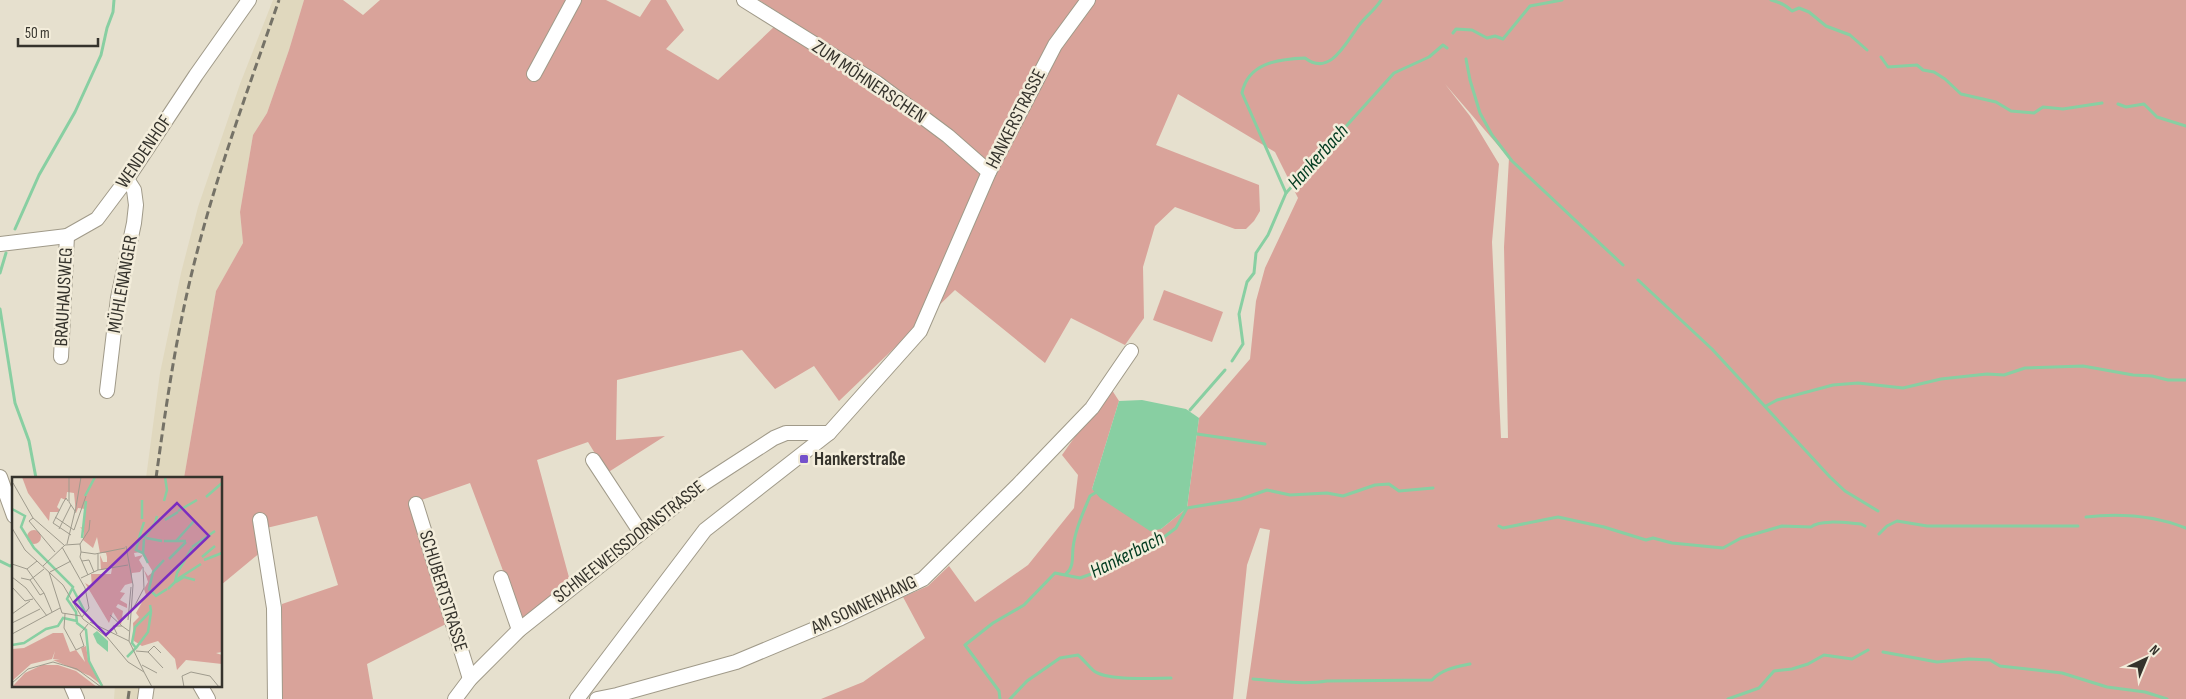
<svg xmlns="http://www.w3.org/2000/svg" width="2186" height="699" viewBox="0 0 2186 699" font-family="'Sofia Sans Condensed',sans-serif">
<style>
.built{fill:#e0d8be}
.green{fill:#d9a39a;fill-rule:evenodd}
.water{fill:#88cfa2}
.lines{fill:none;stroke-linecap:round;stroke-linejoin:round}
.stream{stroke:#88cfa2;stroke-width:3}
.minor-casing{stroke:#a09a89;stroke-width:16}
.minor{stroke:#fff;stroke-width:14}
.rail{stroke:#757267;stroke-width:3;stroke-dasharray:8 4;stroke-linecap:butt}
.poi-dot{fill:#7451cb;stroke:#f3eddb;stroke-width:2}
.labels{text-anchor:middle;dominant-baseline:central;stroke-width:5;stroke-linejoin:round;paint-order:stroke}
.street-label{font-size:19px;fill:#35332c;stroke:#f3eddb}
.poi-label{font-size:19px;font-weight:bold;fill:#35332c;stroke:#f3eddb;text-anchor:start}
.water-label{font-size:20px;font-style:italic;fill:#003a1f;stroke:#f3eddb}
.inset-river{fill:none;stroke:#88cfa2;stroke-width:2.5}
.inset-road{fill:none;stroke:#9f9b8d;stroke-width:1}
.view{fill:#7b2cbf;fill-opacity:0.15;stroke:#7b2cbf;stroke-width:2.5}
.inset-edge{fill:none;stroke:#35332c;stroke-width:2.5}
</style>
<rect width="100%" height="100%" fill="#e6e0ce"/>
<g class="built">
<polygon points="273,0 304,0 289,50 267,113 253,135 240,212 243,243 216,291 184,478 146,478 160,373 181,273 198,207 240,84"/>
<polygon points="115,685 147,685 144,699 114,699"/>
</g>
<g class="green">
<path d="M304,0h39l20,15 17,-15h226l34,17 11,-17h15l18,30 -18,19 52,31 58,-55 98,62 93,74 26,12 68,-125 34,-48h1091v699h-940l24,-169 -10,-2 -13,37 -14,134h-412l42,-17 62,-44 -22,-41 25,-11 21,-20 26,36 53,-37 46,-57 4,-33 -16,-20 48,-68 9,14 -27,88 69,40 26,-21 12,-90 51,-59 6,-58 9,-33 33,-70 -23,-46 -97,-58 -22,51 103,40 1,26 -6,10 -8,8h-11l-60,-22 -20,19 -12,41 1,51 -19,27 -54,-27 -26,45 -90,-73 -116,111 -25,-35 -39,23 -33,-39 -125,30 -1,60 49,-4 -58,37 -19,-31 -51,18 33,121 -48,40 -52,-138 -60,21 36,120 -79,40 6,35h-92l1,-95 56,-19 -21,-69 -59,14 4,21 -41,34v-107h-37l32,-187 27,-48 -3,-31 13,-77 14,-22 22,-63zM1445,84l64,74 -5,89 4,191h-7l-9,-196 7,-78 -29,-48z"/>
<polygon points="759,0 1081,0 988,162 881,78"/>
<polygon points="1164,290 1223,312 1212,342 1153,320"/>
</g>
<polygon class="water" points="1142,400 1186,409 1199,418 1187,508 1161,529 1150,531 1100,498 1092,489 1119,401"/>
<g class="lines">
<g class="stream">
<path d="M1771,0c8,2 15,5 21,11l7,-3 10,4 17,14 24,9 17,15"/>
<polyline points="1453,33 1456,29 1472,30 1487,38 1495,36 1503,39 1530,6 1562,0"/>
<polyline points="1881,57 1888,67 1917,65 1923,70 1934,72 1945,79 1961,94 1996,102 2011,111 2034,113 2043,107 2063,109 2102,103"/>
<polyline points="1466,59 1470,80 1480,113 1492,135 1512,161 1623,265"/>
<polyline points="2118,104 2126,107 2144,104 2157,117 2186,126"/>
<path d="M1286,193l-44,-100c6,-30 36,-34 63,-35 26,20 42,-18 55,-34 6,-8 16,-15 21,-24"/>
<polyline points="15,229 39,175 75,112 101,55 107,28 113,12 114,0"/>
<polyline points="0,273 6,253"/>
<polyline points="1638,280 1712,349 1830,477 1845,491 1878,511"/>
<polyline points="0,309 15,403 29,441 36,478"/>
<polyline points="1232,361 1243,344 1239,314 1247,282 1254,273 1256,253 1268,235 1286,193 1394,73 1429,57 1443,45 1447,48"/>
<polyline points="1766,406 1777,400 1833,385 1858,383 1903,388 1941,379 1987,374 2004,375 2025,368 2083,366 2133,375 2152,376 2168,380 2186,380"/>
<polyline points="1190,410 1225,370"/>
<polyline points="1197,434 1265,444"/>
<path d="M2086,517c35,-4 67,-2 100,11"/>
<path d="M1499,526l4,2 55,-11 46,10 42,13 7,-2 19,5 51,5 18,-10 41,-12 29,1c9,-8 37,-4 50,-3l4,2"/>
<polyline points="1879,534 1887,526 1897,521 1927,526 2078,526"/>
<polyline points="0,561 10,566 14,564"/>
<path d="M1066,574c8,-7 6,-16 7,-26 2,-18 10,-35 17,-52l5,-3"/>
<polyline points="1883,652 1937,662 1969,659 1990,660 2000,666 2062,673 2107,687 2145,692 2167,699"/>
<path d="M1253,679c24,2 51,6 74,2l105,-1c10,-11 24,-13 38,-16"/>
<polyline points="1000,699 999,691 965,645 993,623 1024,605 1055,573 1080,578 1097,572 1108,560 1122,554 1134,553 1140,550 1147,543 1164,537 1176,528 1187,508 1241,499 1267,490 1290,495 1327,493 1343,496 1375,485 1389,484 1399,491 1433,488"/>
<path d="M1010,699l17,-18 33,-23 18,-3c5,4 13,14 16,16 13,10 60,7 77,7"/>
<polyline points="1728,699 1759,688 1774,671 1792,669 1808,664 1824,655 1852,659 1868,650"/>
</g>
<g class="minor-casing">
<g id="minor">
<polyline points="744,0 877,83 948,136 989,172"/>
<polyline points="534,74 574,0"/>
<polyline points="0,244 67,236 97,219 127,179 196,75 249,0"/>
<polyline points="61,357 67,236"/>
<polyline points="107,391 118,298 134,223 136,205 134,190 127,179"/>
<polyline points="593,460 641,533"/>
<polyline points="0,477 14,516"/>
<polyline points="416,504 470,679"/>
<polyline points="260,520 274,608 275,699"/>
<polyline points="501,578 519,630"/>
<polyline points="71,685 77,699"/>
<polyline points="200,685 208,699"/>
<polyline points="145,699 147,685"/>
<polyline points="455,699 470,679 519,630 700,486 774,438 786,433 829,433"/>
<polyline points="577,699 705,530 829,433 920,331 989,172 1055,45 1088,0"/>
<polyline points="597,699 617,695 736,662 841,618 923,579 1017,486 1092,408 1131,351"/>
</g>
</g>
<use href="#minor" class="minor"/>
<g class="rail">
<path d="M156,478c10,-72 20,-143 38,-214 22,-89 55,-177 85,-264"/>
<polyline points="128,699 130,685"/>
</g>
</g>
<rect class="poi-dot" x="799" y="454" width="10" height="10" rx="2.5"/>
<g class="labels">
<g class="street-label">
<text transform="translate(869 82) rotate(34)">ZUM MÖHNERSCHEN</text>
<text transform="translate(1016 119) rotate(-63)">HANKERSTRASSE</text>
<text transform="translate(144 152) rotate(-56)">WENDENHOF</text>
<text transform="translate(123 284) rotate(-80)">MÜHLENANGER</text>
<text transform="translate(64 297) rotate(-87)">BRAUHAUSWEG</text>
<text transform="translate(629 542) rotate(-38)">SCHNEEWEISSDORNSTRASSE</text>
<text transform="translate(443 591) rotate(73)">SCHUBERTSTRASSE</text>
<text transform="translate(864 605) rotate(-25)">AM SONNENHANG</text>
</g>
<g class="poi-label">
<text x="814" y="459">Hankerstraße</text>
</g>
<g class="water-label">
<text transform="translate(1318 157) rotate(-48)">Hankerbach</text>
<text transform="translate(1127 555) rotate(-27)">Hankerbach</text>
</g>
</g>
<g transform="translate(12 477)">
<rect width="210" height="210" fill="#e6e0ce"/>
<path d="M10,0h200v175l-6,1 6,2v9l-36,-4 -9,10 -2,-11 -17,-18 -16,5 -8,-5 -1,-18 6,-6 -3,-4 10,-18 -2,-6 4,-7 -4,-12 4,6 5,-4 -12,-20 -7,1 1,4 8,-2 -4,5 4,7 -3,5 -8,1v10l-7,2 -5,7 5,1 -5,7 7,4v4l-9,-4 -2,3 7,4 -2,14 -8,-13 -4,11 -24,-40 7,4 -1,-13h20l1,-6 -11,2 -1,-15 3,7h4v-5l-1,-4h-6l-3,-16 -4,11 -10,-8 1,-9 -4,-4 3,1 2,-19 -7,-1 -2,5 -2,-20 -7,-1 -1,8 -5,-2 -4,9 3,3 -2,2h-8l-1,9 -21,-28zM15 60a7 7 0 1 1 14 0a7 7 0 1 1-14 0ZM41,156h10l7,19 6,-2 9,12 -4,-14 5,-2 2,13 16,28 -14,-11 -37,-16 7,-1h-7l2,-8 -3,8 -21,5 -19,17v-32l12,-1zM30,188h16l18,6 21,16h-85l13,-14z" fill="#d9a39a"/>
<path d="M85,154l11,10v11l-11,-9 -4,-9z" fill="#88cfa2"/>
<path class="inset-river" d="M73,19l10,-19M194,20l16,-14M130,23v19M152,24l3,-11 -2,-13M0,32l13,7 -4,11 13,21 39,39 -6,12 9,13 1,11 9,7 3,31 13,25M166,34l19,-11M153,43l13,-8M70,61l4,-37M127,61l5,-16M132,61l11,-15 2,-7M134,61l16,3M127,62l-3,11 7,3M132,62l-1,14 5,10M152,64h22M164,64l19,-21M180,70l23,-16M190,80l13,-11M157,82l17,-17M152,83l-11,12 -4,17 7,7 11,-7M192,83l18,-7M164,103l25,-16M164,105l8,-5 11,3M61,112l12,23M156,112l7,-7 2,-9 15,-25M0,168l12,-2 22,-14 12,-3 5,-8 14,3M124,171l12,-16 3,-20M115,180l9,-9 -4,-5 3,-16 16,-16 -1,-6"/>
<path class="inset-road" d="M1,6l20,35 31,27M56,24l-2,-3 -3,5 -10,20 18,12M63,36l6,-36M43,40l19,13 12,-34M21,41l-4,3 26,31M0,51l13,22 38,35 20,34 24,18 21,25 16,10 8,15M47,52l12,-24M55,67l8,-33 -6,-9v-25M68,67l1,8 14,2 30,-6M68,67l9,-14 1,-10M114,69l7,39 -4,56M50,70l23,41 4,20 -7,9M69,75l-1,5 8,18M86,77v16M70,84l7,-1 5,12M0,87l15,5 10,-8M31,89l22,-21 15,-1M15,92l17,24 8,19M37,95l13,41 19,3M38,95l21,-11M0,100l14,11 21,28M9,101l9,2 14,-11M69,101l17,-8 30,-5M18,103l10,15 4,-2M0,110l13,14 8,-2M121,132l11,-21 -1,-21M0,137l18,-13M53,137l-1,14 12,22 8,-4 -4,-12 8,-10M98,138l12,11M116,143l3,-33M78,145l39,19 15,31M0,146l28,-14M0,157l48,-26M105,157l-4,-8h9l7,5M124,174l12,1 6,-6 7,7M136,175l15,16M130,188l15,8M0,206l16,-14 25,-7 24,7 24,18M172,210l-2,-11 9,-4 19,4 9,11"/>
<path class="view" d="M165,26l32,33 -103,99 -32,-33z"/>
<rect width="210" height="210" class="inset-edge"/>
</g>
<g transform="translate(2146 659) rotate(44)" stroke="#f3eddb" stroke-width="4" paint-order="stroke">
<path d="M0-4L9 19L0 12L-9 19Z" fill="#35332c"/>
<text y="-8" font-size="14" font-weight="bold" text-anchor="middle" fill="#35332c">N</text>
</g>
<path d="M18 38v8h80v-8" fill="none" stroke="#35332c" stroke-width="2.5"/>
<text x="25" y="38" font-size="15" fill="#35332c" stroke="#f3eddb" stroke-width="4" paint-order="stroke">50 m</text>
</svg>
